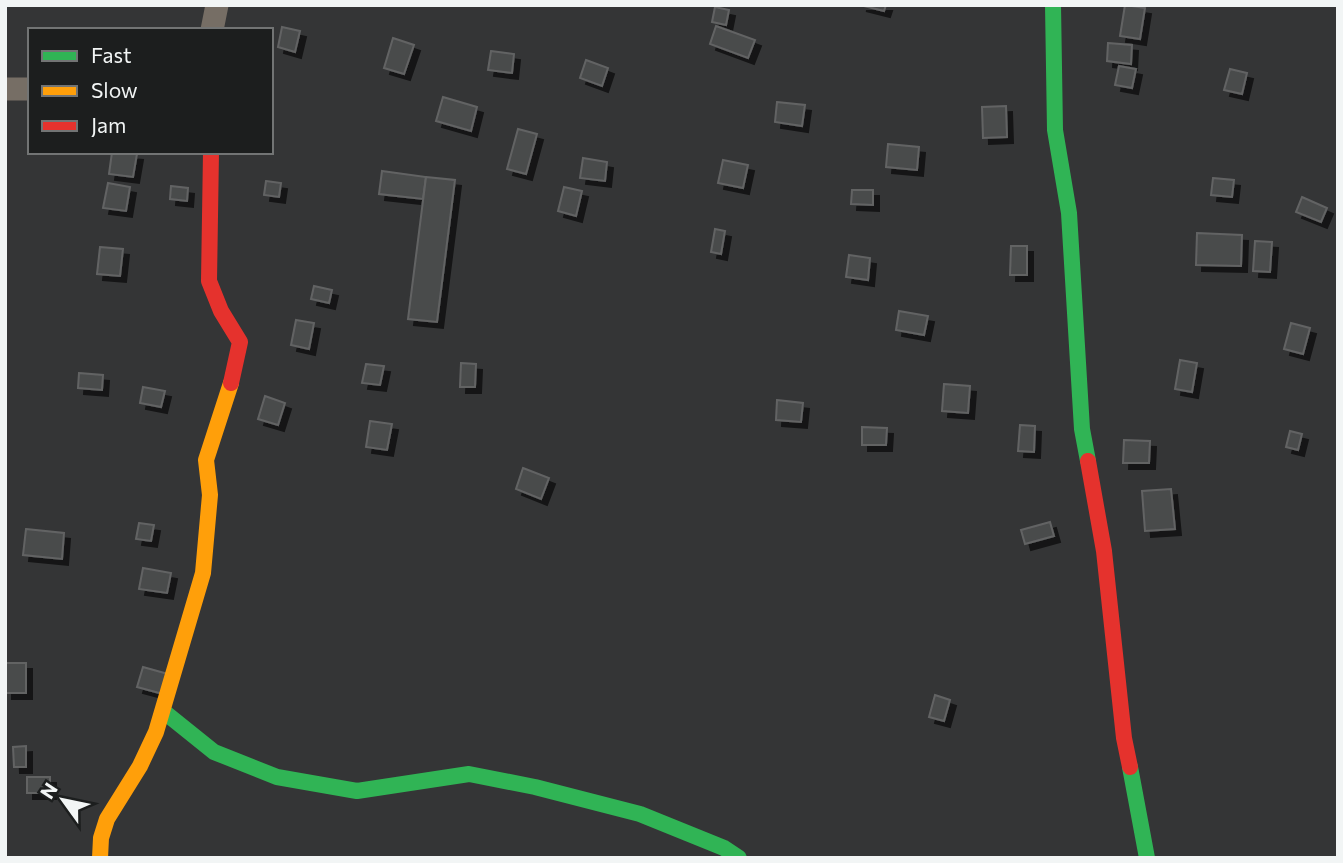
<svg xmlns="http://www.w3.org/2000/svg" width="1343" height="863" viewBox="0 0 1343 863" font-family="Commissioner,sans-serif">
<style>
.building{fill:#4a4b4c;stroke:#626364;stroke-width:2;filter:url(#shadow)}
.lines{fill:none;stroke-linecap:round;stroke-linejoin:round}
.street{stroke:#766e65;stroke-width:23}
.fast{stroke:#30b455;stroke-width:16}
.slow{stroke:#ff9f0a;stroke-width:16}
.jam{stroke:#e5322d;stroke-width:16}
</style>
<defs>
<filter id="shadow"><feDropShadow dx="6" dy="6" stdDeviation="0" flood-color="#0009"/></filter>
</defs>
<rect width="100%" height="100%" fill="#343536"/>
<g class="building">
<polygon points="860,5 886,5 884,11"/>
<polygon points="1125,5 1145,8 1140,39 1120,36"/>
<polygon points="715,7 729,10 726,25 712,22"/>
<polygon points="716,26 755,40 748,58 710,44"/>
<polygon points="282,27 300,31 295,52 278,47"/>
<polygon points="393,38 414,45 404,74 384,68"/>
<polygon points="1108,43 1132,45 1131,64 1107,61"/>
<polygon points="491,51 514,54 512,73 488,70"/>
<polygon points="586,60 608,68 602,86 580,78"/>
<polygon points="1119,66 1136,69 1132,88 1115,85"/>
<polygon points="1230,69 1247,73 1242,94 1224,90"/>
<polygon points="443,97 477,107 471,131 436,121"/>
<polygon points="777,102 805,105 802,126 775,122"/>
<polygon points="1006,106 1007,137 983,138 982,107"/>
<polygon points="518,129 537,134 526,174 507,169"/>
<polygon points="888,144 919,147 917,170 886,167"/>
<polygon points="112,152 137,154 133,177 109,174"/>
<polygon points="583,158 607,162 605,181 580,178"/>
<polygon points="723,160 748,165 743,188 718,183"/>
<polygon points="382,171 426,177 423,199 379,194"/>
<polygon points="426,177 455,180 437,322 408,319"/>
<polygon points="1213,178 1234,180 1232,197 1211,195"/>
<polygon points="266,181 281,183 279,197 264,195"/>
<polygon points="108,183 130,187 126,211 103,208"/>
<polygon points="171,186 188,188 187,201 170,199"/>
<polygon points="564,187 582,191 576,216 558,211"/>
<polygon points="852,190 873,190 873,205 851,204"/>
<polygon points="1302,197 1327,208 1321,222 1296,212"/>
<polygon points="715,229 725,231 721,254 711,252"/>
<polygon points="1197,233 1242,235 1241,266 1196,265"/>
<polygon points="1255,241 1272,242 1270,272 1253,271"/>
<polygon points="1011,246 1027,246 1027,275 1010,275"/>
<polygon points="100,247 123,249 120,276 97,274"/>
<polygon points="849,255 870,258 868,280 846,277"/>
<polygon points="314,286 332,290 329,303 311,299"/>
<polygon points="899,311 928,316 924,335 896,330"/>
<polygon points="296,320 314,323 309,349 291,345"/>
<polygon points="1291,323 1310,328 1303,354 1284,349"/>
<polygon points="1180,360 1197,363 1192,392 1175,389"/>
<polygon points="461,363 476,364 475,387 460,387"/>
<polygon points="366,364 384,366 380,385 362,383"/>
<polygon points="79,373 103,375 102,390 78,388"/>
<polygon points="944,384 970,386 968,413 942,411"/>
<polygon points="143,387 165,391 161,407 140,403"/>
<polygon points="265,396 285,403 278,425 258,419"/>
<polygon points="777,400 803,403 801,422 776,420"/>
<polygon points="370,421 392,424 387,450 366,447"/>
<polygon points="1020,425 1035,426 1034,452 1018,451"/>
<polygon points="862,427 887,428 886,445 862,445"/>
<polygon points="1290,431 1302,434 1298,450 1286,447"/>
<polygon points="1124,440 1150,441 1149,463 1123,463"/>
<polygon points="523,468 549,478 541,499 516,489"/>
<polygon points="1171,489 1175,529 1145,531 1142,491"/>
<polygon points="1050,522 1054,536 1025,544 1021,530"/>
<polygon points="139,523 154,525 151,541 136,539"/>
<polygon points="26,529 64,533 62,559 23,555"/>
<polygon points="143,568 171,573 167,593 139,589"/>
<rect x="6" y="663" width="20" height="30"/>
<polygon points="143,667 168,674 163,694 137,687"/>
<polygon points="935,695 950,700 944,721 929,717"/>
<polygon points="26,746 26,767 14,767 13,747"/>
<rect x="27" y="777" width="23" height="16"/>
</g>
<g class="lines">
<g class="street">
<polyline points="212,30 217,5"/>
<polyline points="5,89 30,89"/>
</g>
<g class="fast">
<polyline points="1053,5 1055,130 1069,213 1082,429 1088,461"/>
<polyline points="163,711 214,752 277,777 357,791 469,774 535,787 640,814 724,848 739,858"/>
<polyline points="1130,767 1147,858"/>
</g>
<polyline class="slow" points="100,858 101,838 107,819 140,766 156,732 203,573 210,495 206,460 231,383"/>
<g class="jam">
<polyline points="211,152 209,281 221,311 240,342 231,383"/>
<polyline points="1088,461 1104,551 1124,738 1130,767"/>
</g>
</g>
<rect width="1343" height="863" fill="none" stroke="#f2f5f5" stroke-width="14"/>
<rect x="28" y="28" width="245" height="126" fill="#1c1e1e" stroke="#727474" stroke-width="2"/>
<rect x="42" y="51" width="35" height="10" fill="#30b455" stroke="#727474" stroke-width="2"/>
<text x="91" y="63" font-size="21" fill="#f2f5f5">Fast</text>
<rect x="42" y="86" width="35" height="10" fill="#ff9f0a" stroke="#727474" stroke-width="2"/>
<text x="91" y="98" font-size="21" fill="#f2f5f5">Slow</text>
<rect x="42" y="121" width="35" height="10" fill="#e5322d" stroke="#727474" stroke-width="2"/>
<text x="91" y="133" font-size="21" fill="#f2f5f5">Jam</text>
<g transform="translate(63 800) rotate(303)" stroke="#1c1e1e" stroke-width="5" paint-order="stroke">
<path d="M0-5L12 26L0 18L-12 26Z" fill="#f2f5f5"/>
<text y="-10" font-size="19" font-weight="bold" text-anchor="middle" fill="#f2f5f5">N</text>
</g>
</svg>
